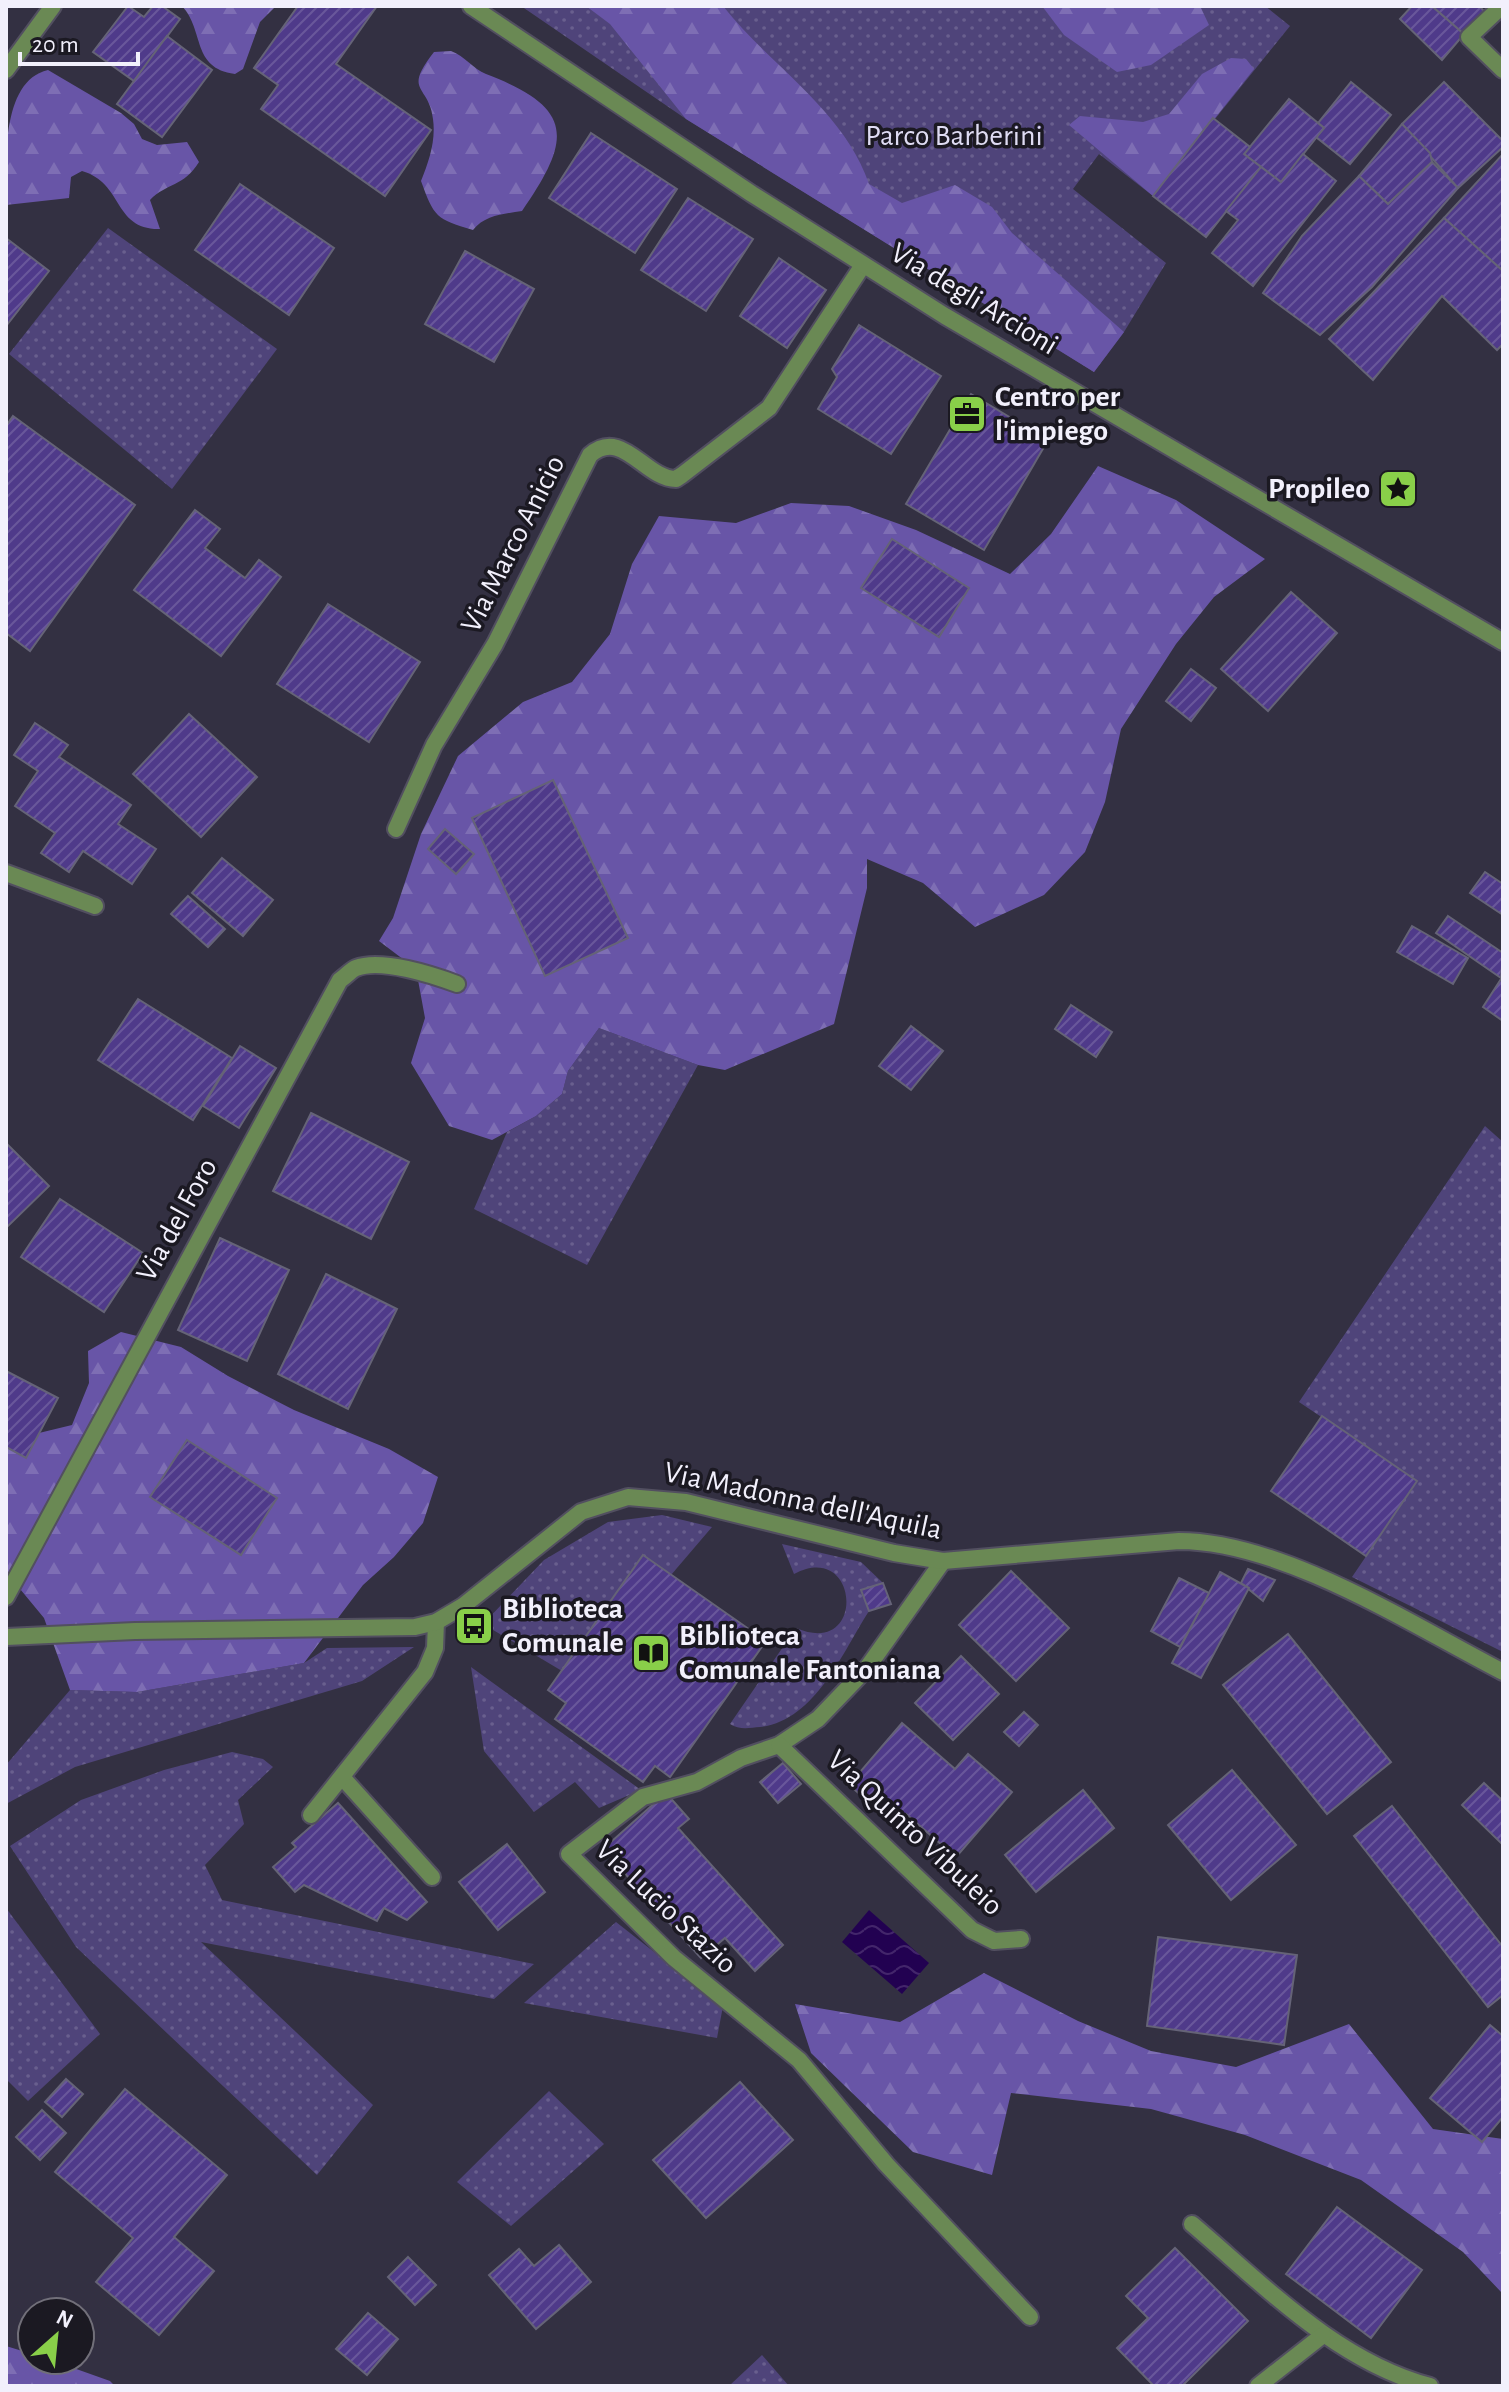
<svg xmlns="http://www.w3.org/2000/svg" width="1509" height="2392" viewBox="0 0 1509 2392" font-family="'Alegreya Sans',sans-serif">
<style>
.green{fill:url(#green-dots)}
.forest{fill:url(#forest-firs)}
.water{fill:url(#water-waves)}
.building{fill:url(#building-hatch);stroke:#656377;stroke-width:2}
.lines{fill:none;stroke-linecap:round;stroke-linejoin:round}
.service-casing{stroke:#524f60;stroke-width:20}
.minor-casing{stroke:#524f60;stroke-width:20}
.tertiary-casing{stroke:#524f60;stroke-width:20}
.service{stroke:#6a8954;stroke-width:16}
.minor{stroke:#6a8954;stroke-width:16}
.tertiary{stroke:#6a8954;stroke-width:16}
.labels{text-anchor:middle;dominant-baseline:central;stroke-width:7;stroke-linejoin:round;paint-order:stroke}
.park-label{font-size:30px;fill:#dfdcf3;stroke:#1b1922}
.street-label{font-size:30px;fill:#f2f0fc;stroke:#1b1922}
.poi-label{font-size:30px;font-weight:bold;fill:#f2f0fc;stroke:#1b1922;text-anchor:start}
</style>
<defs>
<pattern id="green-dots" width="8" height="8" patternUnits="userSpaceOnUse" patternTransform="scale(2)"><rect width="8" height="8" fill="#4f447a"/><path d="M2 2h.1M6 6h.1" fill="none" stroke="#695f8e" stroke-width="1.8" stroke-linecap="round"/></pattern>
<pattern id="forest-firs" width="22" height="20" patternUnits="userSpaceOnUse" patternTransform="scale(2)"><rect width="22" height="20" fill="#6855a7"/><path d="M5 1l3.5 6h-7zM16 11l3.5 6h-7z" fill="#7e6eb4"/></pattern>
<pattern id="water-waves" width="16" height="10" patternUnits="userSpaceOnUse" patternTransform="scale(2)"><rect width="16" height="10" fill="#220151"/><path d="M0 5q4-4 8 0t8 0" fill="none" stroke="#43266b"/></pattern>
<pattern id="building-hatch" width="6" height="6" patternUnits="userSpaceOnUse" patternTransform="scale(2)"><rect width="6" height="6" fill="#4f3a8a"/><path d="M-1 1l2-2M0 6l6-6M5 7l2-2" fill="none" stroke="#69579b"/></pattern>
</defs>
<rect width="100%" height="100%" fill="#333042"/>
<g class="green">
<polygon points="521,6 1265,6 1290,26 1153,196 1099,154 1073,189 1166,263 1124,332 1094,372 686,119"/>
<polygon points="108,228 277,349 172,489 9,354"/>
<polygon points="599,1028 698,1065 587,1265 474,1209 507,1132 536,1116 562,1094 568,1071"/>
<polygon points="1485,1126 1503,1142 1503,1652 1352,1577 1417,1481 1299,1402"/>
<polygon points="662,1515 712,1527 671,1575 643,1555 562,1671 483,1624 544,1560 608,1522"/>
<path d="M782,1544l79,18 22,21 -22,7 8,21c-27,42 -54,110 -109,116 -11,1 -21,3 -30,-3l66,-96c71,31 64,-89 -2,-54z"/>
<polygon points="414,1647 362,1681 75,1767 6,1804 6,1765 70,1690 137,1692 304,1663 327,1648"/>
<polygon points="471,1667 641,1790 599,1808 575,1782 534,1812 484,1751"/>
<polygon points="232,1752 263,1759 273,1767 238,1800 244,1824 205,1865 222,1900 534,1964 494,1999 201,1942 373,2105 317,2175 76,1947 10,1846 81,1800 164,1770"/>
<polygon points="6,1908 100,2034 28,2101 6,2079"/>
<polygon points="616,1922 723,2006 717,2038 524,2003"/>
<polygon points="549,2091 604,2144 511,2226 457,2182"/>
<polygon points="762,2355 789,2386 729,2386"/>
</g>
<g class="forest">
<path d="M182,6h94l-16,16 -17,47 -8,5c-44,-6 -30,-43 -53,-68z"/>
<path d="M586,6h137c47,60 120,103 146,178l33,19 53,-18 37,22 20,26 112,99 -30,40 -408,-253 -76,-95z"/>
<polygon points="1042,6 1200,6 1209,25 1151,65 1117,72 1064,35"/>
<path d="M451,51c14,5 22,18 35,23 89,34 86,65 36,137 -18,3 -37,4 -49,19 -37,-11 -39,-13 -52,-49 8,-20 15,-40 12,-62 -4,-35 -31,-26 1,-67z"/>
<polygon points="1231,58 1246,59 1254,69 1153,196 1069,125 1080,116 1143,122 1169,114 1202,74"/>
<path d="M48,70l73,43 13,11 8,15 15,6 30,-3 12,20c-15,25 -33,21 -49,38l10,29c-47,1 -36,-46 -78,-58l-11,6 -2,21 -63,7c0,-39 -6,-124 42,-135z"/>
<polygon points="1098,466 1176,500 1265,559 1214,597 1176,644 1121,729 1105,802 1085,852 1044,895 975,927 923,883 867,859 867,888 834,1024 725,1070 698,1065 599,1028 568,1071 562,1094 536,1116 492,1140 449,1126 411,1063 425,1018 416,969 379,941 393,918 421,834 458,756 523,702 572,682 610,634 632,564 659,516 736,523 791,503 849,506 916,530 1010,574 1051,534"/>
<polygon points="121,1332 181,1347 228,1376 294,1410 389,1449 438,1477 423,1523 394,1557 363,1585 304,1663 137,1692 70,1690 44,1618 6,1572 6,1441 72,1425 89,1383 88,1351"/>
<polygon points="984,1973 1078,2021 1151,2051 1236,2067 1349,2024 1433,2129 1503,2139 1503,2294 1463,2252 1361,2180 1245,2135 1151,2109 1011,2093 992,2175 913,2152 811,2053 795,2004 900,2022"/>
<polygon points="6,2346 32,2354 32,2360 51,2360 110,2381 115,2386 8,2386"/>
</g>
<polygon class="water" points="869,1910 929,1963 902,1994 842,1942"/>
<g class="building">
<polygon points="128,6 144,17 153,6 162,6 180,19 134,81 93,52"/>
<polygon points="298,6 377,6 336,64 431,130 385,196 261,109 278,85 254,68"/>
<polygon points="1412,6 1432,6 1464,34 1442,60 1400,19"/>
<polygon points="1432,6 1479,6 1484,11 1464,34"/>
<polygon points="167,36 212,70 162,137 117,104"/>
<polygon points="1351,82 1391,115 1350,164 1316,137 1324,128 1318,123"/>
<polygon points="1444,82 1503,141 1503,147 1458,188 1402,124"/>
<polygon points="1289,99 1324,128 1281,182 1244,154"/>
<polygon points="1213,118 1250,147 1244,154 1261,167 1206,237 1153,196"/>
<polygon points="1402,124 1430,153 1432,162 1388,204 1359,176"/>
<polygon points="591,133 677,189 635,253 549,198"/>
<polygon points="1303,154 1336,181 1253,286 1212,253 1238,220 1226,211 1261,167 1281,182"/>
<polygon points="1503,154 1503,271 1444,218"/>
<polygon points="1432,162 1458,188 1372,287 1320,335 1263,293 1302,236 1359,176 1388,204"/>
<polygon points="240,184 334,248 289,315 195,250"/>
<polygon points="688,198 753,239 706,311 641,270"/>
<polygon points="1444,218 1503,271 1503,344 1497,350 1442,296 1373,380 1329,339"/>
<polygon points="6,238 49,271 6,326"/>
<polygon points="465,251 534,289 494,362 425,324"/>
<polygon points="779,258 826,290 787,348 740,316"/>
<polygon points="859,325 941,376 891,454 818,409 837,377 832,369"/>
<polygon points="971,394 1048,440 984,550 906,504"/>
<polygon points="13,416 135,505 30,651 6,633 6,426"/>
<polygon points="195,510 220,529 205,548 245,578 259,560 281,577 221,656 134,590"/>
<polygon points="892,539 969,588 939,637 861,588"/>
<polygon points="1291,592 1337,633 1268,711 1221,669"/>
<polygon points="328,604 420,662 369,742 277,684"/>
<polygon points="1191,669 1216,688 1191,721 1166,701"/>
<polygon points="189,714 257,777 201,837 133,774"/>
<polygon points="35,723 68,745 59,757 131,805 118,824 156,849 132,884 83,851 69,872 41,853 55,833 15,806 38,771 14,755"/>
<polygon points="553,780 628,938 545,976 472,818"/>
<polygon points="445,829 474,854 456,874 428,849"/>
<polygon points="222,858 273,900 243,936 192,893"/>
<polygon points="1485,872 1503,884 1503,915 1470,893"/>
<polygon points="188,896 225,929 208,947 171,914"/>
<polygon points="1448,916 1503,953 1501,978 1436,933"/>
<polygon points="1412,926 1468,958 1453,984 1397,952"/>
<polygon points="1503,976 1503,1021 1483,1007"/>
<polygon points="138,999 232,1058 193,1120 98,1060"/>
<polygon points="1071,1005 1112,1032 1096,1057 1055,1029"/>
<polygon points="911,1026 943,1051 911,1090 879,1066"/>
<polygon points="240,1046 276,1068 239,1128 203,1106"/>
<polygon points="311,1113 409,1162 371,1239 273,1191"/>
<polygon points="6,1143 49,1186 6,1228"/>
<polygon points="60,1199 143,1253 104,1312 21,1257"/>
<polygon points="220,1238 289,1270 247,1361 178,1330"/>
<polygon points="326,1274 397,1309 348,1409 278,1374"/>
<polygon points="6,1371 58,1398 26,1458 6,1447"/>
<polygon points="1322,1416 1417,1481 1366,1556 1271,1491"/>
<polygon points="187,1440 277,1498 241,1555 150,1497"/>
<polygon points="643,1555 766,1641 670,1777 655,1766 643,1782 555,1719 566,1703 548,1690"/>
<polygon points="1248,1569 1275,1580 1263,1601 1241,1583"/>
<polygon points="1011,1571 1069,1628 1016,1681 959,1625"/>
<polygon points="1220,1572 1249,1588 1201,1678 1172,1663"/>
<polygon points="1179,1578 1209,1593 1180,1647 1151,1631"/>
<polygon points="883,1583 891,1604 869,1611 861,1590"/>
<polygon points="1288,1634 1391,1762 1327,1814 1223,1685"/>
<polygon points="961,1656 999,1694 953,1740 915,1703"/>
<polygon points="1024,1712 1038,1725 1019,1746 1004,1732"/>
<polygon points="902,1723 955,1769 968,1754 1012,1792 956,1857 906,1814 896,1825 849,1785"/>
<polygon points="783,1763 801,1784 778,1803 760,1782"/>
<polygon points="1232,1770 1296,1845 1231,1900 1168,1825"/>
<polygon points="1484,1783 1503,1801 1503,1845 1462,1805"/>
<polygon points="1083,1790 1114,1828 1036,1892 1005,1855"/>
<polygon points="666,1793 689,1819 678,1828 783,1945 755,1971 725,1938 701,1958 603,1849"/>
<polygon points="338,1803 427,1902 407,1920 384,1908 377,1921 304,1885 295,1892 273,1867 296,1847 292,1843"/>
<polygon points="1392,1806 1503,1947 1503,1995 1488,2007 1354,1836"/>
<polygon points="507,1844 545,1892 498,1930 459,1882"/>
<polygon points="1158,1937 1297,1955 1284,2045 1147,2026"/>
<polygon points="1490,2025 1503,2036 1503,2117 1482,2142 1430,2098"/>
<polygon points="66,2079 83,2094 62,2117 45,2102"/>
<polygon points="740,2082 793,2140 706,2218 653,2160"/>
<polygon points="125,2089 227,2175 174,2237 214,2271 159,2335 96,2282 133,2238 55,2172"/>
<polygon points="42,2110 66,2133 40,2160 16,2137"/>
<polygon points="1337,2207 1422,2270 1371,2338 1286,2274"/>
<polygon points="559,2245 591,2282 536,2329 489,2275 519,2249 534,2266"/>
<polygon points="1175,2248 1248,2321 1182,2386 1154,2386 1117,2348 1148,2318 1126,2296"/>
<polygon points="408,2257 436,2285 415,2305 388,2277"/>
<polygon points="368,2313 398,2339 367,2375 336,2349"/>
</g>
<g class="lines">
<g class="service-casing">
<g id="service">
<polyline points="1502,6 1469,37 1503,70"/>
<path d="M396,829l38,-84 61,-101 95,-189c32,-28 55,24 86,24l6,-4 87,-67 94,-143"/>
<polyline points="6,873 95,906"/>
<polyline points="943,1561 867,1668 818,1719 779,1745 741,1758 697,1782 643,1797 569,1854 674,1958 799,2060 886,2164 1030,2317"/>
<path d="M6,1597l334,-617c5,-3 11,-10 16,-12 25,-10 77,7 101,16"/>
<polyline points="779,1745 972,1930 994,1941 1021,1939"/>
<polyline points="342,1777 432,1877"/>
<polyline points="311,1815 425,1672 435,1648 436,1622"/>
<path d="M1192,2224c72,61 144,137 238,162"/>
<polyline points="1258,2386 1323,2335"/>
</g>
</g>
<g class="minor-casing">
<path id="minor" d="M6,1637l129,-6 280,-4 21,-5 27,-16 118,-94 47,-15 58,5 208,51 49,8 236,-20c103,0 233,84 324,131"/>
</g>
<g class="tertiary-casing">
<g id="tertiary">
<polyline points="471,6 752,194 945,316 1503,642"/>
<polyline points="6,70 53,6"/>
</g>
</g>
<use href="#service" class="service"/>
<use href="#minor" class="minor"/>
<use href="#tertiary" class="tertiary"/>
</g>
<defs>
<g id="office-square" transform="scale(2)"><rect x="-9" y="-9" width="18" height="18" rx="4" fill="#89cf49" stroke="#1b1922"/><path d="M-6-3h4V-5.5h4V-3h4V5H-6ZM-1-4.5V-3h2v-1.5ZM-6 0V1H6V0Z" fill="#111"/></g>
<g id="sight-square" transform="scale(2)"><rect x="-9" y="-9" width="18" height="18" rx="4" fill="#89cf49" stroke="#1b1922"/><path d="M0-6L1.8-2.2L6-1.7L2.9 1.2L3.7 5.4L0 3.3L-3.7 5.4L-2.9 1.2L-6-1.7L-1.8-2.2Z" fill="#111"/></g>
<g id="bus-square" transform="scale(2)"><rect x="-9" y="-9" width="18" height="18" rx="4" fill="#89cf49" stroke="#1b1922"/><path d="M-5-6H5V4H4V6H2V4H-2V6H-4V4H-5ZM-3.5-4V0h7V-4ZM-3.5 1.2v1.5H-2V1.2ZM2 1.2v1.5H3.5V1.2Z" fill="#111"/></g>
<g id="library-square" transform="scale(2)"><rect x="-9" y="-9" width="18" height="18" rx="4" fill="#89cf49" stroke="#1b1922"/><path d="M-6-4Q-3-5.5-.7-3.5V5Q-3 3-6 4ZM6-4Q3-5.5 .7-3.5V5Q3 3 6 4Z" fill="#111"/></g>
</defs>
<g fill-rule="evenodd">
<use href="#office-square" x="967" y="414"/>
<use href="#sight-square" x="1398" y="489"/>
<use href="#bus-square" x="474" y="1626"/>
<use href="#library-square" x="651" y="1653"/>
</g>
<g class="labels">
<g class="park-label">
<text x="954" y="136">Parco Barberini</text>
</g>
<g class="street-label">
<text transform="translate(974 299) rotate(31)">Via degli Arcioni</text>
<text transform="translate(513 544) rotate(-63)">Via Marco Anicio</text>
<text transform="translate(177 1220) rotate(-61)">Via del Foro</text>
<text transform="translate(803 1501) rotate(12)">Via Madonna dell'Aquila</text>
<text transform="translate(915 1833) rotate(43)">Via Quinto Vibuleio</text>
<text transform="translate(666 1907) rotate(43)">Via Lucio Stazio</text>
</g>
<g class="poi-label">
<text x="995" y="397">Centro per<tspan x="995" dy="34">l'impiego</tspan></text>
<text x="1370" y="489" text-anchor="end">Propileo</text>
<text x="502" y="1609">Biblioteca<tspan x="502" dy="34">Comunale</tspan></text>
<text x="679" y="1636">Biblioteca<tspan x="679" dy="34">Comunale Fantoniana</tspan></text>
</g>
</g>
<rect width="1509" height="2392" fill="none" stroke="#f2f0fc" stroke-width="16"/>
<g transform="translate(56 2336) rotate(27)"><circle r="38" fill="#1b1922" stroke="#716f79" stroke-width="2"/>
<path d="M0-6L14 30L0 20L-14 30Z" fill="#89cf49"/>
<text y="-12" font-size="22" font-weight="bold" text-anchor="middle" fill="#f2f0fc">N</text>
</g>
<path d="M20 52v12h118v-12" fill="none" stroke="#f2f0fc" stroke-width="4"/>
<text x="32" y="52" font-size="24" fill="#f2f0fc" stroke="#1b1922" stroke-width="6" paint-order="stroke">20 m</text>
</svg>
